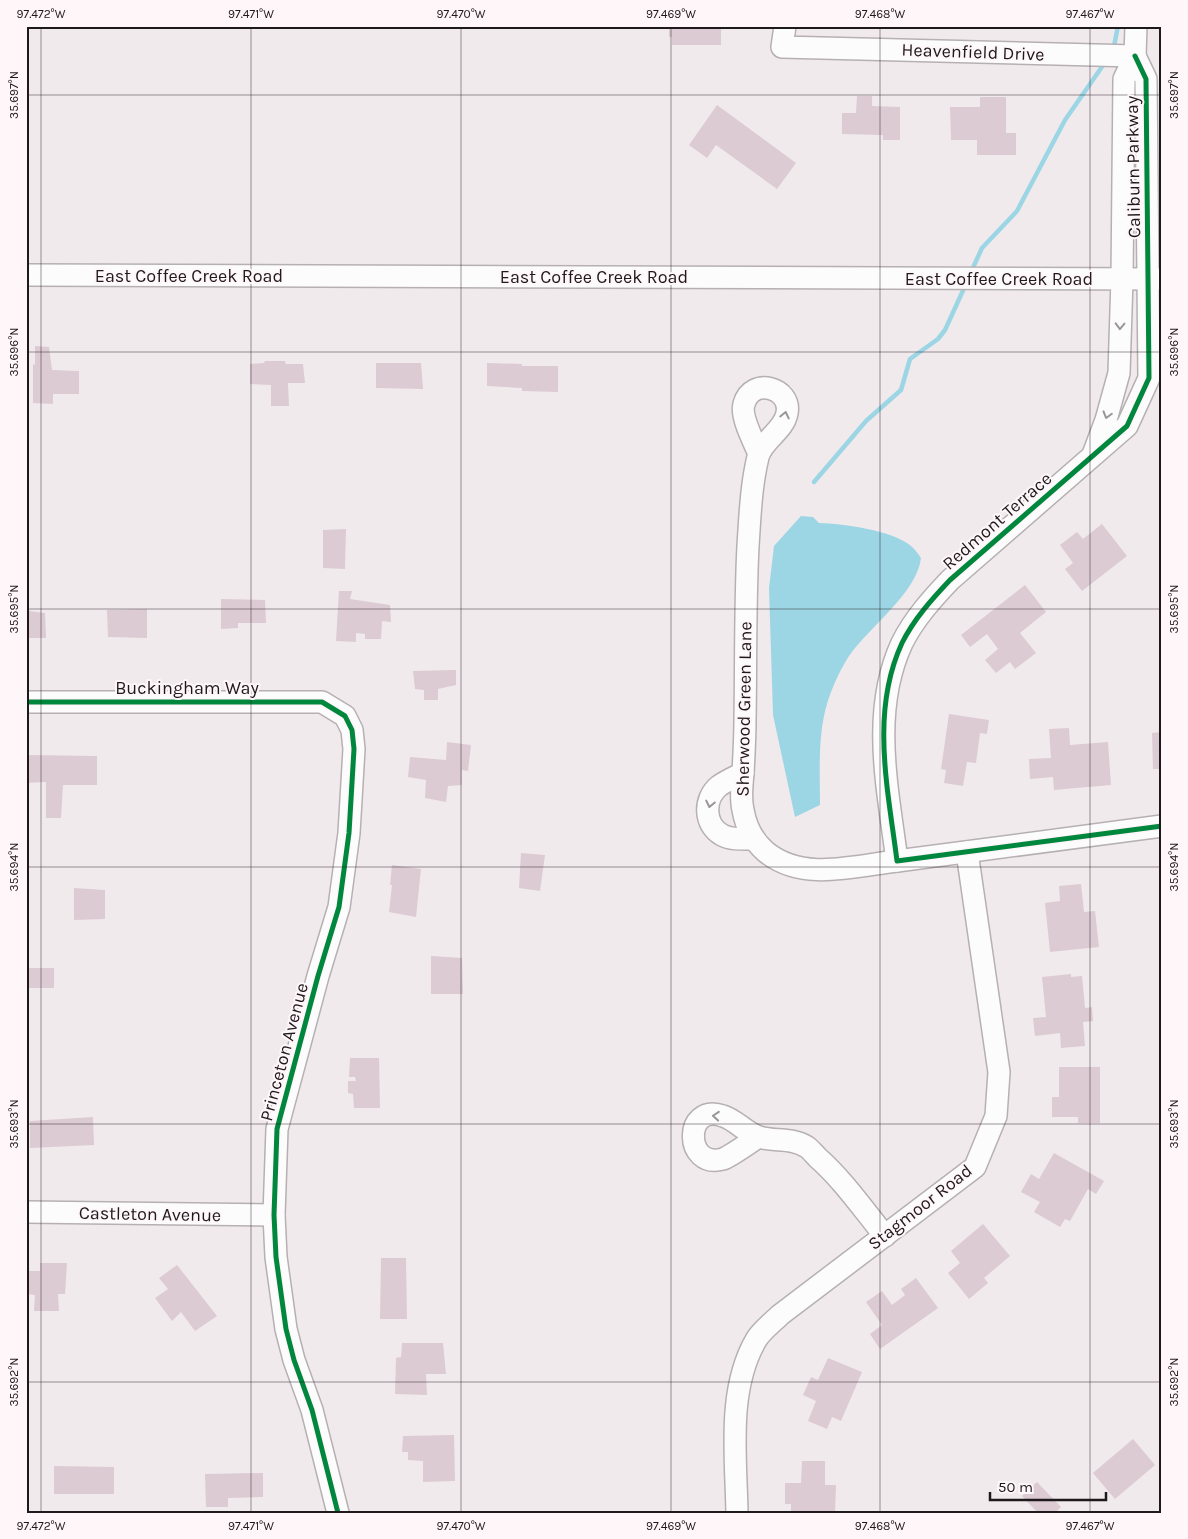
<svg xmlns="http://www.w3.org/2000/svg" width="1188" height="1539" viewBox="0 0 1188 1539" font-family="Karla,sans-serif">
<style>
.water{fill:#9cd6e4}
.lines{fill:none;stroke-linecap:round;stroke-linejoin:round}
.stream{stroke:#9cd6e4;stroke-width:4.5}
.building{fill:#dccbd2}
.minor-casing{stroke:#b6b0b2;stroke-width:24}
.minor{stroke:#fdfcfc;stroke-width:21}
.cycleway-casing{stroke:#fef6f9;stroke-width:8}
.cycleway{stroke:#00873e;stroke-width:5}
.oneway{stroke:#999697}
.ticks{fill:none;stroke:#1e191b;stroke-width:1;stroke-opacity:0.45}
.labels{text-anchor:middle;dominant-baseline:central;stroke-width:4;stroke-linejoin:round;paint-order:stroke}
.street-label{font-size:18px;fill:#1e191b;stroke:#fef6f9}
.neatline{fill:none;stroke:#1e191b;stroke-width:2}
.ticks-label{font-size:12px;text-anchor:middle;fill:#1e191b}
</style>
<rect width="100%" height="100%" fill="#f1eaed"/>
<path class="water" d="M801,516l12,1 6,6c25,1 73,7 92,23 4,3 7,8 10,12 -4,35 -52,69 -72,98 -11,17 -21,40 -25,60 -6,28 -4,61 -4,89l-25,12 -22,-102 -4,-127 5,-42z"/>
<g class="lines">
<g class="stream">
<polyline points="1113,51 1118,26"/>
<polyline points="971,272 982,248 1017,211 1065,120 1106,61"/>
<polyline points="814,482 866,421 901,390 910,359 938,339 945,330 966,284"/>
</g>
</g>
<g class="building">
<polygon points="669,26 721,26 721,45 672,45 672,37 669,37"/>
<polygon points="857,96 872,96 872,106 900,107 900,140 883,140 883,135 842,134 842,113 856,113"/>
<polygon points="980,97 1006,97 1006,133 1016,133 1016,155 977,155 977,140 951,140 950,107 980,107"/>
<polygon points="717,105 796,163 777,189 716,145 707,158 689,145"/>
<polygon points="35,346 49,347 52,370 79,371 79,394 53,394 53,404 33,403 33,364 35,365"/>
<polygon points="265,361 285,361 286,364 303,364 305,383 288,383 289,406 271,406 271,385 250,384 250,364 264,363"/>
<polygon points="376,363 421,363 423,389 376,388"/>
<polygon points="487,363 522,364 522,366 558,366 558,392 522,391 522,388 487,386"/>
<polygon points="1102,524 1127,556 1082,591 1065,569 1073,563 1060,545 1077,532 1083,539"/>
<polygon points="346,529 345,569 323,568 323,530"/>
<polygon points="1025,585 1046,612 1020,633 1036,653 1015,669 1010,662 996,673 985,660 998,649 987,634 970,647 961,635"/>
<polygon points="339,591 352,591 350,599 390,605 391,622 382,621 381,639 365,639 365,634 356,633 356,642 336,641"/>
<polygon points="221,599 265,600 266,623 238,623 238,628 221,629"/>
<polygon points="26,602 29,602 29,611 45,613 46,638 26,638"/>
<polygon points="147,609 147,638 108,637 107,610"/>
<polygon points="456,670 456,685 438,689 438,700 424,700 424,690 415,689 413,671"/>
<polygon points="949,714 989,720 987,734 980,733 976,763 967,762 963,786 944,783 946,770 941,769"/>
<polygon points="1069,728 1070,745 1108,742 1111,785 1054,790 1053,777 1030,779 1029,759 1051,758 1049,729"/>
<polygon points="1162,732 1162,769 1153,769 1152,733"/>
<polygon points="447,742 471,745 468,771 462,770 462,785 448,786 446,802 425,798 426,780 408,777 410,757 446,760"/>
<polygon points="26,755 97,756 97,785 63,785 61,818 46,818 46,782 26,783"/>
<polygon points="521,853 545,855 540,891 519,888"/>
<polygon points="392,865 421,869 416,917 389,912 392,885 390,885"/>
<polygon points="1081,884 1084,912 1095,911 1099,947 1050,952 1045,903 1060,901 1059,886"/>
<polygon points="74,888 105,890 105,919 74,920"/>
<polygon points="431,956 462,958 463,994 431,994"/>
<rect x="26" y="968" width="28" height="20"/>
<polygon points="1071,974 1071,977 1082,976 1085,1008 1092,1007 1093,1021 1083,1022 1085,1046 1061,1048 1060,1033 1035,1036 1033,1018 1046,1017 1042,977"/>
<polygon points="350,1058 379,1058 380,1108 354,1108 353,1094 348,1093 348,1081 356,1081 355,1077 349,1077"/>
<polygon points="1059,1067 1100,1067 1100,1123 1078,1123 1078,1117 1052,1117 1052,1097 1059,1097"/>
<polygon points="93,1117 94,1145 30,1148 30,1121"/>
<polygon points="1054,1153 1104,1181 1096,1194 1088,1189 1070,1221 1065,1219 1060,1227 1034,1212 1040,1202 1021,1192 1031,1174 1039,1179"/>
<polygon points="983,1224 1010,1256 984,1278 988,1283 969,1299 948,1273 960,1263 951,1251"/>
<polygon points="381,1258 406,1258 407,1319 380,1319"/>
<polygon points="40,1263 67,1263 65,1294 58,1294 59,1311 34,1311 35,1295 26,1294 26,1271 40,1271"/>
<polygon points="177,1265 217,1316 195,1331 181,1312 172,1321 155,1298 168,1289 159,1278"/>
<polygon points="916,1278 938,1308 880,1349 870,1334 882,1325 866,1302 882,1291 892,1305 905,1295 901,1289"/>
<polygon points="402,1343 443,1343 446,1374 426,1374 427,1395 395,1394 396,1358 401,1357"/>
<polygon points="828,1358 862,1372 841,1421 832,1417 827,1429 808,1421 816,1401 803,1395 811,1377 818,1380"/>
<polygon points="454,1435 455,1481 423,1482 423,1461 408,1460 408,1452 402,1452 403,1436"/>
<polygon points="1133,1439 1155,1465 1115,1499 1093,1473"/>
<polygon points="802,1461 825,1461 825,1485 836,1485 835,1513 791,1513 791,1504 785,1504 785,1483 801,1483"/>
<polygon points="54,1466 114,1467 114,1494 54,1494"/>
<polygon points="263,1473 263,1497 228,1498 228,1507 206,1507 205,1474"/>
<polygon points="1037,1482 1061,1507 1055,1513 1038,1513 1022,1496"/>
</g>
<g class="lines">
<g class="minor-casing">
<g id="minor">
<polyline points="785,26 782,47 1135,56"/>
<path d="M1135,56l11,23 3,299 -22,48 -177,154c-18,19 -36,39 -48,63 -32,69 -14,146 -5,218l265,-35"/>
<polyline points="26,275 1162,279"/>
<polyline points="1094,452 1106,420 1119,373 1122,279 1124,79 1135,56 1136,26"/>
<path d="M759,454c-5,-12 -19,-38 -15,-50 8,-28 48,-16 43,9 -3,18 -25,27 -29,44 -7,29 -8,59 -10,89 -3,58 -2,116 -3,174 0,17 -1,35 -2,53 -1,12 -3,24 0,37 3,17 10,31 23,42 37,30 88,14 131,9"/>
<polyline points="26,702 322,702 345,716 352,730 354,749 349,833 339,907 318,976 277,1129 274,1215 276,1257 286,1329 294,1360 312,1410 338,1513"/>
<path d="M743,773c-8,4 -17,8 -24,13 -16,13 -15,39 3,49 9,5 22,4 31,4"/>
<path d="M758,1137c-9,6 -27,19 -35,22 -39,11 -40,-57 0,-43 13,4 23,17 36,21 15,5 32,0 48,10 4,3 7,7 11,11 25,22 45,51 67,78"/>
<polyline points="26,1212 274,1215"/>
<path d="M737,1513c-1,-57 -10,-123 19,-173 5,-9 16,-17 24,-25l195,-148 21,-51 3,-44 -32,-220"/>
</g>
</g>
<use href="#minor" class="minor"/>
<g class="cycleway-casing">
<g id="cycleway">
<path d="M1135,56l11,23 3,299 -22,48 -177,154c-18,19 -36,39 -48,63 -32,69 -14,146 -5,218l265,-35"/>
<polyline points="26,702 322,702 345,716 352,730 354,749 349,833 339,907 318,976 277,1129 274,1215 276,1257 286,1329 294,1360 312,1410 338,1513"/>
</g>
</g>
<use href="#cycleway" class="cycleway"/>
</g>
<defs><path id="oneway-chevron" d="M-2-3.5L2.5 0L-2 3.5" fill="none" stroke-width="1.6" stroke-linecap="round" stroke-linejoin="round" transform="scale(1.25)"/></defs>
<g class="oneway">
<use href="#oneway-chevron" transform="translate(1120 326) rotate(92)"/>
<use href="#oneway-chevron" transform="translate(785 415) rotate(-77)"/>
<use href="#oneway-chevron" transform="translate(1107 415) rotate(106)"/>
<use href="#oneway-chevron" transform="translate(710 804) rotate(102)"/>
<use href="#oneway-chevron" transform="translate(716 1116) rotate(-175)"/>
</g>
<path class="ticks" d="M41,26v1487M251,26v1487M461,26v1487M671,26v1487M880,26v1487M1090,26v1487M26,95h1136M26,352h1136M26,609h1136M26,867h1136M26,1124h1136M26,1382h1136"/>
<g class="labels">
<g class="street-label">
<text transform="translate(973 52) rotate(2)">Heavenfield Drive</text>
<text transform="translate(1133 167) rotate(-91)">Caliburn Parkway</text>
<text x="189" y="276">East Coffee Creek Road</text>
<text x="594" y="277">East Coffee Creek Road</text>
<text x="999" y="279">East Coffee Creek Road</text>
<text transform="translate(997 521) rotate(-41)">Redmont Terrace</text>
<text x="187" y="688">Buckingham Way</text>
<text transform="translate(744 709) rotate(-89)">Sherwood Green Lane</text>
<text transform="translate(284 1052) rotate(-75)">Princeton Avenue</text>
<text transform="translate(920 1207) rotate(-38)">Stagmoor Road</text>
<text transform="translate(150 1214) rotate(1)">Castleton Avenue</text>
</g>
</g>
<rect width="1188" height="1539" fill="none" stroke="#fef6f9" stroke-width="55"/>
<path d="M990 1492v8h116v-8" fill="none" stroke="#1e191b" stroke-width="2.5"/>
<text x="998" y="1492" font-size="15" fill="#1e191b" stroke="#fef6f9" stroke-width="4" paint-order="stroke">50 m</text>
<rect x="28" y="28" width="1132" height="1484" class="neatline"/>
<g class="ticks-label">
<text x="41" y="18">97.472°W</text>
<text x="251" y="18">97.471°W</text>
<text x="461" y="18">97.470°W</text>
<text x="671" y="18">97.469°W</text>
<text x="880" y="18">97.468°W</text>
<text x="1090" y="18">97.467°W</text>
<text transform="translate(14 95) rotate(-90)" y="4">35.697°N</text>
<text transform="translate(1174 95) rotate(-90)" y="4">35.697°N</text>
<text transform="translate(14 352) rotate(-90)" y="4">35.696°N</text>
<text transform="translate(1174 352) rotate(-90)" y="4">35.696°N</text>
<text transform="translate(14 609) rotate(-90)" y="4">35.695°N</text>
<text transform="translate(1174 609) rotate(-90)" y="4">35.695°N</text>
<text transform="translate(14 867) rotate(-90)" y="4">35.694°N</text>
<text transform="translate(1174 867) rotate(-90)" y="4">35.694°N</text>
<text transform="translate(14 1124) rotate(-90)" y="4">35.693°N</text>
<text transform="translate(1174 1124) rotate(-90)" y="4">35.693°N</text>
<text transform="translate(14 1382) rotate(-90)" y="4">35.692°N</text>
<text transform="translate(1174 1382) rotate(-90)" y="4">35.692°N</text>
<text x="41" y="1530">97.472°W</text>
<text x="251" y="1530">97.471°W</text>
<text x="461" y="1530">97.470°W</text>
<text x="671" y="1530">97.469°W</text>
<text x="880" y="1530">97.468°W</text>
<text x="1090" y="1530">97.467°W</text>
</g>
</svg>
